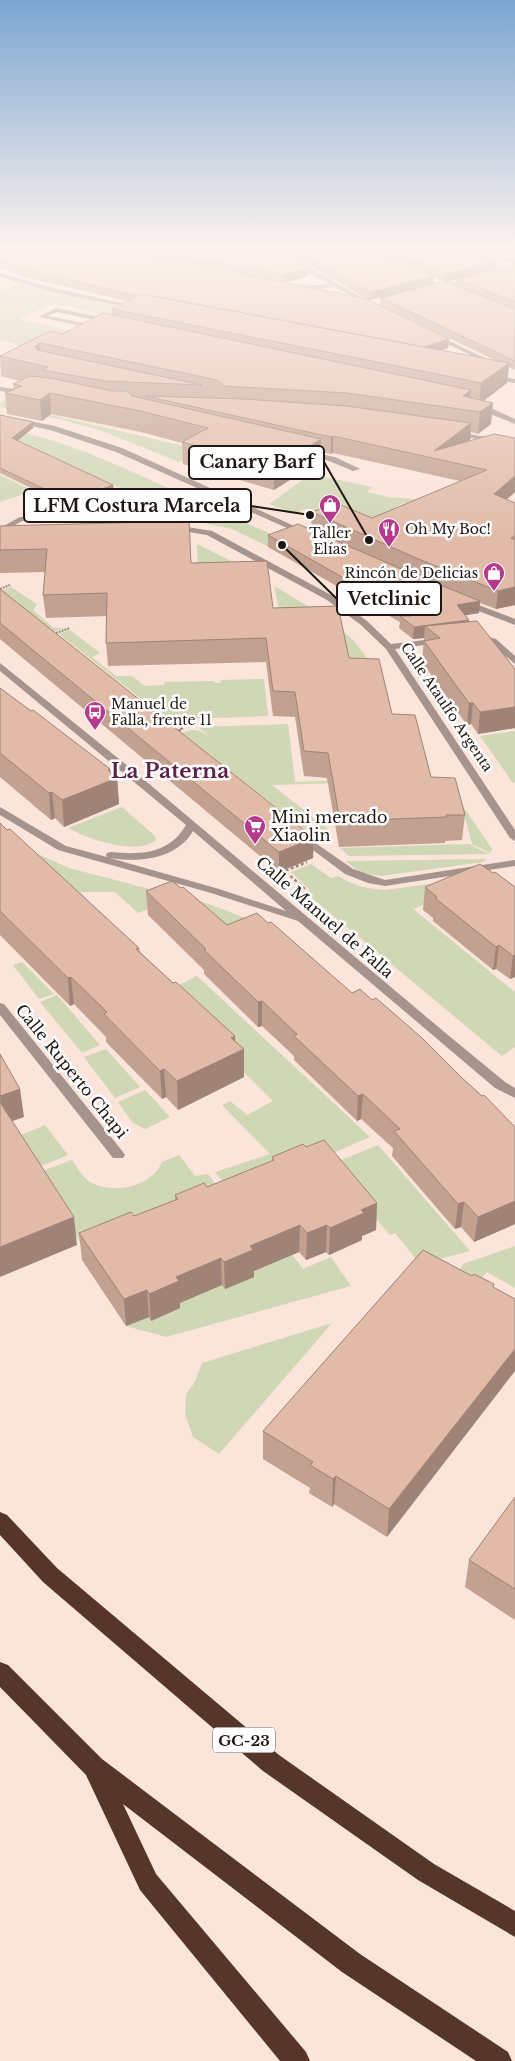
<svg xmlns="http://www.w3.org/2000/svg" width="515" height="2061" viewBox="0 0 515 2061" font-family="'Libre Baskerville',serif">
<style>
.green{fill:#cfd7b4}
.lines{fill:none;stroke-linecap:round;stroke-linejoin:round}
.path-far1{stroke:#9b8a82;stroke-width:2;stroke-dasharray:2 1;stroke-linecap:butt}
.path{stroke:#9b8a82;stroke-width:2.5;stroke-dasharray:3 2.5;stroke-linecap:butt}
.minor{fill:#a5948d;fill-rule:evenodd}
.highway{fill:#563629;fill-rule:evenodd}
.wall{fill:#c2a190;fill-rule:evenodd}
.shaded-wall{fill:#9e8376}
.building{fill:#e1bba8;stroke:#9e8376}
.labels{text-anchor:middle;dominant-baseline:central;stroke-width:5;stroke-linejoin:round;paint-order:stroke}
.far-poi-label{font-size:14px;fill:#1f1713;stroke:#fff;text-anchor:start}
.far-street-label{font-size:14px;fill:#1f1713;stroke:#fff}
.shield{fill:#fff;stroke:#625d5a;stroke-width:1}
.shield-label{font-size:15px;font-weight:bold;fill:#1f1713}
.poi-label{font-size:16px;fill:#1f1713;stroke:#fff;text-anchor:start}
.street-label{font-size:16px;fill:#1f1713;stroke:#fff}
.district-label{font-size:21px;font-weight:bold;fill:#5f2349;stroke:#fff}
.leader{fill:none;stroke:#1f1713;stroke-width:2}
.callout-dot{fill:#1f1713;stroke:#fff;stroke-width:2}
.callout{fill:#fff;stroke:#1f1713;stroke-width:2}
.callout-label{font-size:18px;text-anchor:middle;font-weight:bold;fill:#1f1713}
</style>
<rect width="100%" height="100%" fill="#fbe4d9"/>
<g class="green">
<polygon points="20,284 140,311 124,319 52,303 20,319 75,332 22,348 14,343 0,340 0,292"/>
<polygon points="9,399 9,405 201,450 179,462 102,431 62,420 0,407 1,403"/>
<path d="M0,428c63,10 119,38 177,64l-24,11 -134,-61z"/>
<path d="M311,474l61,13 -5,5 21,5 37,3c-10,3 -22,0 -32,9v7l122,80 -208,-87 -13,4 -25,-9z"/>
<polygon points="0,475 33,491 0,502"/>
<polygon points="181,494 285,540 269,547 232,529 186,519 197,513 164,502"/>
<polygon points="197,544 239,565 198,567"/>
<polygon points="274,586 313,609 279,610"/>
<polygon points="11,587 37,604 33,610 54,628 65,628 53,632 2,590"/>
<polygon points="70,630 100,653 92,657 116,676 132,676 145,686 164,685 165,682 214,681 215,683 221,683 221,680 264,679 268,716 188,719 182,715 168,720 59,634"/>
<polygon points="343,631 354,641 367,658 349,658"/>
<path d="M288,724l7,58 78,-3 1,3 -102,3 57,45 -16,6 -131,-103c14,-6 19,-2 31,6l-15,-12z"/>
<polygon points="515,731 515,782 513,783 480,736"/>
<polygon points="461,803 492,849 490,853 472,844"/>
<path d="M122,807l33,29 1,4c-19,16 -69,-1 -88,-12z"/>
<polygon points="9,841 69,868 157,891 198,900 248,919 218,948 167,902 138,913 115,892 80,892 91,904"/>
<polygon points="469,844 489,854 349,856 340,848"/>
<polygon points="487,859 483,862 381,876 359,872 346,861"/>
<path d="M311,864l20,14 7,-2c16,10 29,13 48,14l106,-15 -79,34 102,83v55l-13,9 -197,-164 5,-2 -19,-18z"/>
<polygon points="22,962 54,994 39,999 13,965"/>
<polygon points="197,976 370,1137 235,1196 215,1172 270,1154 222,1105 230,1101 247,1115 273,1101 164,993"/>
<polygon points="57,995 100,1045 82,1053 40,1002"/>
<polygon points="106,1049 140,1087 115,1098 84,1057"/>
<polygon points="145,1090 170,1117 145,1129 132,1122 118,1102"/>
<polygon points="45,1125 68,1155 34,1169 12,1139"/>
<polygon points="378,1145 470,1251 420,1264 395,1233 390,1235 329,1165"/>
<path d="M179,1155l16,21 13,-2 19,26 -138,56 -52,-83 35,-13c5,7 11,18 18,22 23,13 62,5 72,-20z"/>
<polygon points="274,1231 303,1269 331,1257 351,1286 166,1337 126,1326 271,1264"/>
<polygon points="515,1246 515,1288 487,1272 480,1280 459,1271 463,1264"/>
<polygon points="332,1323 219,1454 193,1437 185,1414 186,1394 195,1382 202,1363"/>
</g>
<g class="lines">
<g class="path-far1">
<polyline points="93,500 100,498"/>
<polyline points="162,503 160,502 176,494"/>
<polyline points="168,505 181,509"/>
<polyline points="0,589 10,585"/>
<polyline points="56,633 70,628"/>
</g>
<g class="path">
<polyline points="178,731 183,729 172,721 182,717 192,725"/>
<polyline points="300,891 305,889 285,871 307,862"/>
</g>
<g class="minor">
<polygon points="268,249 276,249 375,305 370,306 335,287 304,290 290,287 292,284 304,286 329,284"/>
<polygon points="477,249 486,249 515,260 515,264"/>
<polygon points="0,273 54,288 139,307 136,309 53,292 0,277"/>
<polygon points="474,276 476,279 435,290 432,288"/>
<polygon points="56,308 109,319 112,321 109,323 57,312 48,316 98,326 98,328 96,329 39,317"/>
<polygon points="435,334 495,363 496,364 491,365 433,337 432,336"/>
<polygon points="492,376 515,379 515,383 490,379 489,378"/>
<polygon points="0,387 30,391 33,393 30,395 0,391"/>
<polygon points="472,406 493,409 515,419 515,424 488,413 472,410"/>
<polygon points="0,415 55,426 122,448 312,534 305,536 116,452 50,430 0,419"/>
<polygon points="452,431 515,442 515,446 455,435 452,435"/>
<polygon points="301,450 335,457 360,469 353,471 329,461 301,454"/>
<polygon points="137,516 159,518 169,524 212,531 333,596 367,621 391,644 442,638 442,642 439,643 395,649 515,830 515,841 510,838 386,649 361,625 327,600 207,535 164,528 157,522 137,520 22,521 8,529 9,533 15,535 11,537 3,537 0,528 20,517"/>
<polygon points="463,599 515,619 515,625 460,604 460,600"/>
<polygon points="478,634 496,639 515,656 515,664 490,643 475,639 475,635"/>
<path d="M0,663l129,104 313,263 63,52 10,6v10l-20,-10 -197,-167 -87,-28 -153,-43 -58,-35v-8l66,39 41,11 -1,-2 1,-2 4,-1c30,3 58,2 75,-27l-186,-154zM193,831l93,80 -67,-22 -109,-31c29,5 67,1 83,-27z"/>
<polygon points="301,833 353,869 385,880 515,860 515,866 385,886 368,883 345,874 297,838 296,836 297,834"/>
<polygon points="0,1003 4,1004 123,1152 125,1155 123,1158 113,1158 0,1015"/>
</g>
<g class="highway">
<polygon points="0,1512 7,1515 57,1568 279,1755 434,1864 515,1911 515,1937 418,1880 263,1771 43,1582 0,1535"/>
<polygon points="0,1662 8,1665 102,1759 360,1954 508,2052 512,2061 476,2061 342,1972 123,1804 156,1874 306,2052 310,2061 280,2061 140,1890 86,1775 0,1687"/>
</g>
</g>
<g class="wall">
<path d="M0,249h280l28,25 -4,3 -20,6 165,56 -1,9 -7,2 54,10 -115,-54 1,-8 27,-7 -39,9 -89,-51h185l31,20 -31,8 50,-12v105l-6,-3 -2,16 -23,18 7,23 -13,10 -7,-2 -1,8 -2,2 47,-4v54l-8,7 8,4v102l-19,4 -16,-6 -1,10 -14,2 4,5 -1,2 47,47v59l-37,6 -7,-10 -4,1 -45,-63 2,-24 -11,1 -14,-11 1,-6 -132,-75v-12l43,-5 1,-18 60,6 88,-37 -127,-28 -2,1 -11,-2v9l-46,29 -91,-26 -1,-21 -41,-11 -90,-18 -9,7 -35,-7 -2,-21 9,-3 -1,-6 7,-3 -19,-5 -1,-20 112,-41v-6l15,-8 -99,-23 -28,-10zM433,277l11,4 -11,3zM458,279l-1,7 -11,-4z"/>
<polygon points="0,415 33,422 33,428 17,441 113,485 114,491 78,504 69,501 60,502 0,473"/>
<polygon points="0,526 191,563 273,608 349,658 392,714 431,777 465,815 462,840 445,841 445,843 339,847 327,778 304,776 295,717 273,716 266,662 108,666 106,643 107,616 46,618 43,595 45,572 0,573"/>
<polygon points="0,589 313,858 279,872 0,639"/>
<polygon points="0,688 117,778 119,804 64,827 55,818 51,820 0,777"/>
<polygon points="0,823 139,948 140,952 173,983 235,1036 235,1041 244,1049 244,1077 178,1110 166,1097 162,1099 106,1042 106,1037 74,1004 70,1006 0,935"/>
<polygon points="493,873 515,887 515,977 510,979 496,969 493,970 433,921 433,918 423,910 425,887"/>
<polygon points="181,888 227,925 352,993 461,1077 515,1127 515,1224 474,1242 461,1227 455,1229 392,1156 393,1148 361,1119 357,1121 294,1060 294,1056 262,1026 258,1027 204,974 204,970 148,915 146,891"/>
<polygon points="306,1147 377,1203 376,1230 362,1236 362,1240 329,1255 326,1252 306,1260 299,1252 254,1271 254,1277 225,1289 222,1285 180,1303 180,1308 151,1321 149,1317 126,1326 82,1260 79,1233 134,1216 175,1200 175,1195 207,1187 272,1161 272,1157"/>
<polygon points="423,1250 387,1537 334,1504 332,1507 309,1493 310,1488 263,1459 263,1431"/>
<polygon points="515,1497 515,1620 465,1587 469,1560"/>
</g>
<g class="shaded-wall">
<polygon points="497,261 496,269 445,282 446,274"/>
<polygon points="308,266 308,274 304,277 283,283 283,275"/>
<polygon points="434,276 433,285 369,300 370,292"/>
<polygon points="449,339 448,348 413,359 413,350"/>
<polygon points="40,343 41,363 35,346"/>
<polygon points="509,363 507,383 479,404 481,383"/>
<polygon points="471,390 470,411 463,396"/>
<polygon points="50,393 51,414 42,421 40,400"/>
<polygon points="493,403 491,424 478,434 480,412"/>
<polygon points="33,422 33,428 13,444 12,438"/>
<polygon points="471,423 470,440 444,460 434,451"/>
<polygon points="333,436 333,453 331,454 331,437"/>
<polygon points="321,439 320,461 274,490 274,468"/>
<polygon points="515,476 515,492 492,512 494,494"/>
<polygon points="113,485 114,491 78,504 78,498"/>
<polygon points="69,495 69,501 60,502 59,496"/>
<polygon points="515,587 515,605 496,609 498,591"/>
<polygon points="480,601 479,613 456,617 457,605"/>
<polygon points="469,620 468,632 425,626 424,638 413,639 414,627"/>
<polygon points="469,703 473,703 471,724 467,725"/>
<polygon points="515,707 515,728 478,734 480,712"/>
<polygon points="110,769 111,781 117,778 119,804 64,827 62,800"/>
<polygon points="52,792 55,818 51,820 49,793"/>
<polygon points="314,838 313,858 279,872 279,852"/>
<polygon points="499,945 496,969 493,970 496,947"/>
<polygon points="515,955 515,977 510,979 513,956"/>
<polygon points="71,977 74,1004 70,1006 68,978"/>
<polygon points="262,1001 262,1026 258,1027 258,1002"/>
<polygon points="235,1036 235,1054 244,1049 244,1077 178,1110 177,1081 231,1038"/>
<polygon points="164,1069 166,1097 162,1099 160,1071"/>
<polygon points="20,1089 24,1117 1,1125 0,1096"/>
<polygon points="363,1094 361,1119 357,1121 358,1096"/>
<polygon points="515,1201 515,1224 474,1242 478,1217"/>
<polygon points="464,1202 461,1227 455,1229 458,1204"/>
<polygon points="377,1203 376,1230 362,1236 362,1240 329,1255 330,1228 361,1210"/>
<polygon points="74,1217 77,1245 0,1277 0,1247"/>
<polygon points="300,1225 299,1252 254,1271 254,1277 225,1289 224,1262 250,1246"/>
<polygon points="327,1225 326,1252 306,1260 307,1233"/>
<polygon points="221,1258 222,1285 180,1303 180,1308 151,1321 149,1294 176,1277"/>
<polygon points="147,1290 149,1317 126,1326 124,1299"/>
<polygon points="515,1349 515,1371 387,1537 389,1509"/>
<polygon points="336,1476 334,1504 332,1507 333,1479"/>
</g>
<g class="building">
<polygon points="0,249 113,249 364,298 449,339 424,347 142,294 138,296 27,270 0,260"/>
<polygon points="148,249 280,249 308,266 304,269 283,275"/>
<polygon points="294,249 368,249 434,276 370,292"/>
<polygon points="386,249 465,249 497,261 446,274"/>
<polygon points="515,265 515,302 458,279"/>
<polygon points="444,281 515,309 515,361 381,298"/>
<polygon points="142,294 509,363 481,383 112,309"/>
<polygon points="103,313 471,390 463,396 493,403 480,412 347,393 222,386 222,384 217,380 40,343 35,346 37,350 202,385 104,381 42,370 48,367 0,356 50,331 62,334"/>
<polygon points="30,376 50,378 112,391 126,391 132,396 321,439 274,468 182,442 208,428 140,411 50,393 40,400 5,393 22,386 13,384"/>
<polygon points="145,396 243,399 346,406 471,423 434,451 494,434 515,438 515,476 494,494 515,503 515,536 511,538 515,540 515,587 498,591 416,558 312,512 336,503 372,518 487,470 333,436 331,437"/>
<polygon points="0,415 33,422 12,438 113,485 78,498 69,495 59,496 0,468"/>
<polygon points="189,521 191,563 267,561 273,608 338,606 349,658 379,659 392,714 415,715 431,777 455,778 465,815 446,815 447,817 340,821 328,753 304,751 295,692 273,691 266,638 106,643 107,593 43,595 47,549 0,550 0,526"/>
<polygon points="298,524 408,572 480,601 457,605 469,620 414,627 400,616 411,616 268,535"/>
<polygon points="0,589 314,838 279,852 0,623"/>
<polygon points="477,621 515,669 515,707 480,712 473,703 469,703 424,641 440,638 425,626"/>
<polygon points="0,688 31,711 33,710 110,769 108,770 117,778 62,800 52,792 49,793 0,753"/>
<polygon points="0,823 7,830 10,829 139,948 136,949 173,983 176,982 235,1036 231,1038 244,1049 177,1081 164,1069 160,1071 104,1014 107,1012 71,977 68,978 0,911"/>
<polygon points="480,864 493,873 495,872 515,887 515,955 513,956 499,945 496,947 435,898 437,897 425,887"/>
<polygon points="172,881 181,888 183,887 227,925 257,913 268,923 271,922 352,993 360,989 372,1000 376,998 421,1037 461,1077 482,1096 484,1095 515,1127 515,1201 478,1217 464,1202 458,1204 394,1131 400,1129 363,1094 358,1096 294,1036 297,1034 262,1001 258,1002 204,950 206,949 146,891"/>
<polygon points="0,1054 20,1089 0,1096"/>
<polygon points="0,1102 74,1217 0,1247"/>
<polygon points="324,1140 377,1203 361,1210 364,1213 330,1228 327,1225 307,1233 300,1225 250,1246 253,1250 224,1262 221,1258 176,1277 179,1281 149,1294 147,1290 124,1299 79,1233 131,1212 134,1216 178,1199 175,1195 204,1183 207,1187 274,1160 272,1157 303,1144 306,1147"/>
<polygon points="423,1250 472,1276 474,1274 494,1284 493,1287 515,1299 515,1349 389,1509 336,1476 333,1479 310,1465 313,1462 263,1431"/>
<polygon points="515,1497 515,1589 469,1560"/>
</g>
<linearGradient id="sky" x2="0" y2="1"><stop stop-color="#7ba6d1"/><stop offset="0.46" stop-color="#fdf3ee"/><stop offset="1" stop-color="#fdf3ee" stop-opacity="0"/></linearGradient>
<rect width="515" height="538" fill="url(#sky)"/>
<defs>
<g id="shop-pin" transform="scale(1.125)"><path d="M0 17L-7.5 6A9.5 9.5 0 1 1 7.5 6Z" fill="#b63a8b" stroke="#fff"/><path d="M-5-2.5h2.3a2.7 3.5 0 0 1 5.4 0H5L5.5 6h-11ZM-1.5-2.5h3a1.5 2.3 0 0 0-3 0Z" fill="#fff"/></g>
<g id="restaurant-pin" transform="scale(1.125)"><path d="M0 17L-7.5 6A9.5 9.5 0 1 1 7.5 6Z" fill="#b63a8b" stroke="#fff"/><path d="M-5-6h1v4h1v-4h1v4h1v-4h1v5L-1.5 .5V6h-2V.5L-5-1ZM5-6V6H3V1.5H1.5Q1.5-4 5-6Z" fill="#fff"/></g>
<g id="bus-pin" transform="scale(1.125)"><path d="M0 17L-7.5 6A9.5 9.5 0 1 1 7.5 6Z" fill="#b63a8b" stroke="#fff"/><path d="M-5-6H5V4H4V6H2V4H-2V6H-4V4H-5ZM-3.5-4V0h7V-4ZM-3.5 1.2v1.5H-2V1.2ZM2 1.2v1.5H3.5V1.2Z" fill="#fff"/></g>
<g id="supermarket-pin" transform="scale(1.125)"><path d="M0 17L-7.5 6A9.5 9.5 0 1 1 7.5 6Z" fill="#b63a8b" stroke="#fff"/><path d="M-6-5.5h2.5l.6 2H6L4.5 2H-2.5L-4.4-4H-6ZM-1.5 3.2a1.3 1.3 0 1 0 .1 0ZM3 3.2a1.3 1.3 0 1 0 .1 0Z" fill="#fff"/></g>
</defs>
<g fill-rule="evenodd">
<use href="#shop-pin" x="330" y="505"/>
<use href="#restaurant-pin" x="389" y="529"/>
<use href="#shop-pin" x="494" y="573"/>
<use href="#bus-pin" x="95" y="712"/>
<use href="#supermarket-pin" x="255" y="826"/>
</g>
<g class="labels">
<g class="far-poi-label">
<text x="405" y="529">Oh My Boc!</text>
<text x="330" y="533" text-anchor="middle">Taller<tspan x="330" dy="16">Elías</tspan></text>
<text x="478" y="573" text-anchor="end">Rincón de Delicias</text>
<text x="111" y="704">Manuel de<tspan x="111" dy="16">Falla, frente 11</tspan></text>
</g>
<g class="far-street-label">
<text transform="translate(447 707) rotate(56)">Calle Ataulfo Argenta</text>
</g>
<rect class="shield" x="213" y="1727.5" width="62" height="25" rx="4"/>
<g class="shield-label">
<text x="244" y="1740">GC-23</text>
</g>
<g class="poi-label">
<text x="271" y="817">Mini mercado<tspan x="271" dy="18">Xiaolin</tspan></text>
</g>
<g class="street-label">
<text transform="translate(325 917) rotate(41)">Calle Manuel de Falla</text>
<text transform="translate(72 1071) rotate(51)">Calle Ruperto Chapi</text>
</g>
<g class="district-label">
<text x="170" y="771">La Paterna</text>
</g>
</g>
<path class="leader" d="M369 540L324 462M310 515L251 506M282 545L337 599"/>
<g class="callout-dot">
<circle cx="369" cy="540" r="5"/>
<circle cx="310" cy="515" r="5"/>
<circle cx="282" cy="545" r="5"/>
</g>
<g class="callout">
<rect x="189" y="446" width="135" height="33" rx="5"/>
<rect x="24" y="489" width="227" height="33" rx="5"/>
<rect x="337" y="582" width="104" height="33" rx="5"/>
</g>
<g class="callout-label">
<text x="257" y="468">Canary Barf</text>
<text x="137" y="512">LFM Costura Marcela</text>
<text x="389" y="605">Vetclinic</text>
</g>
</svg>
